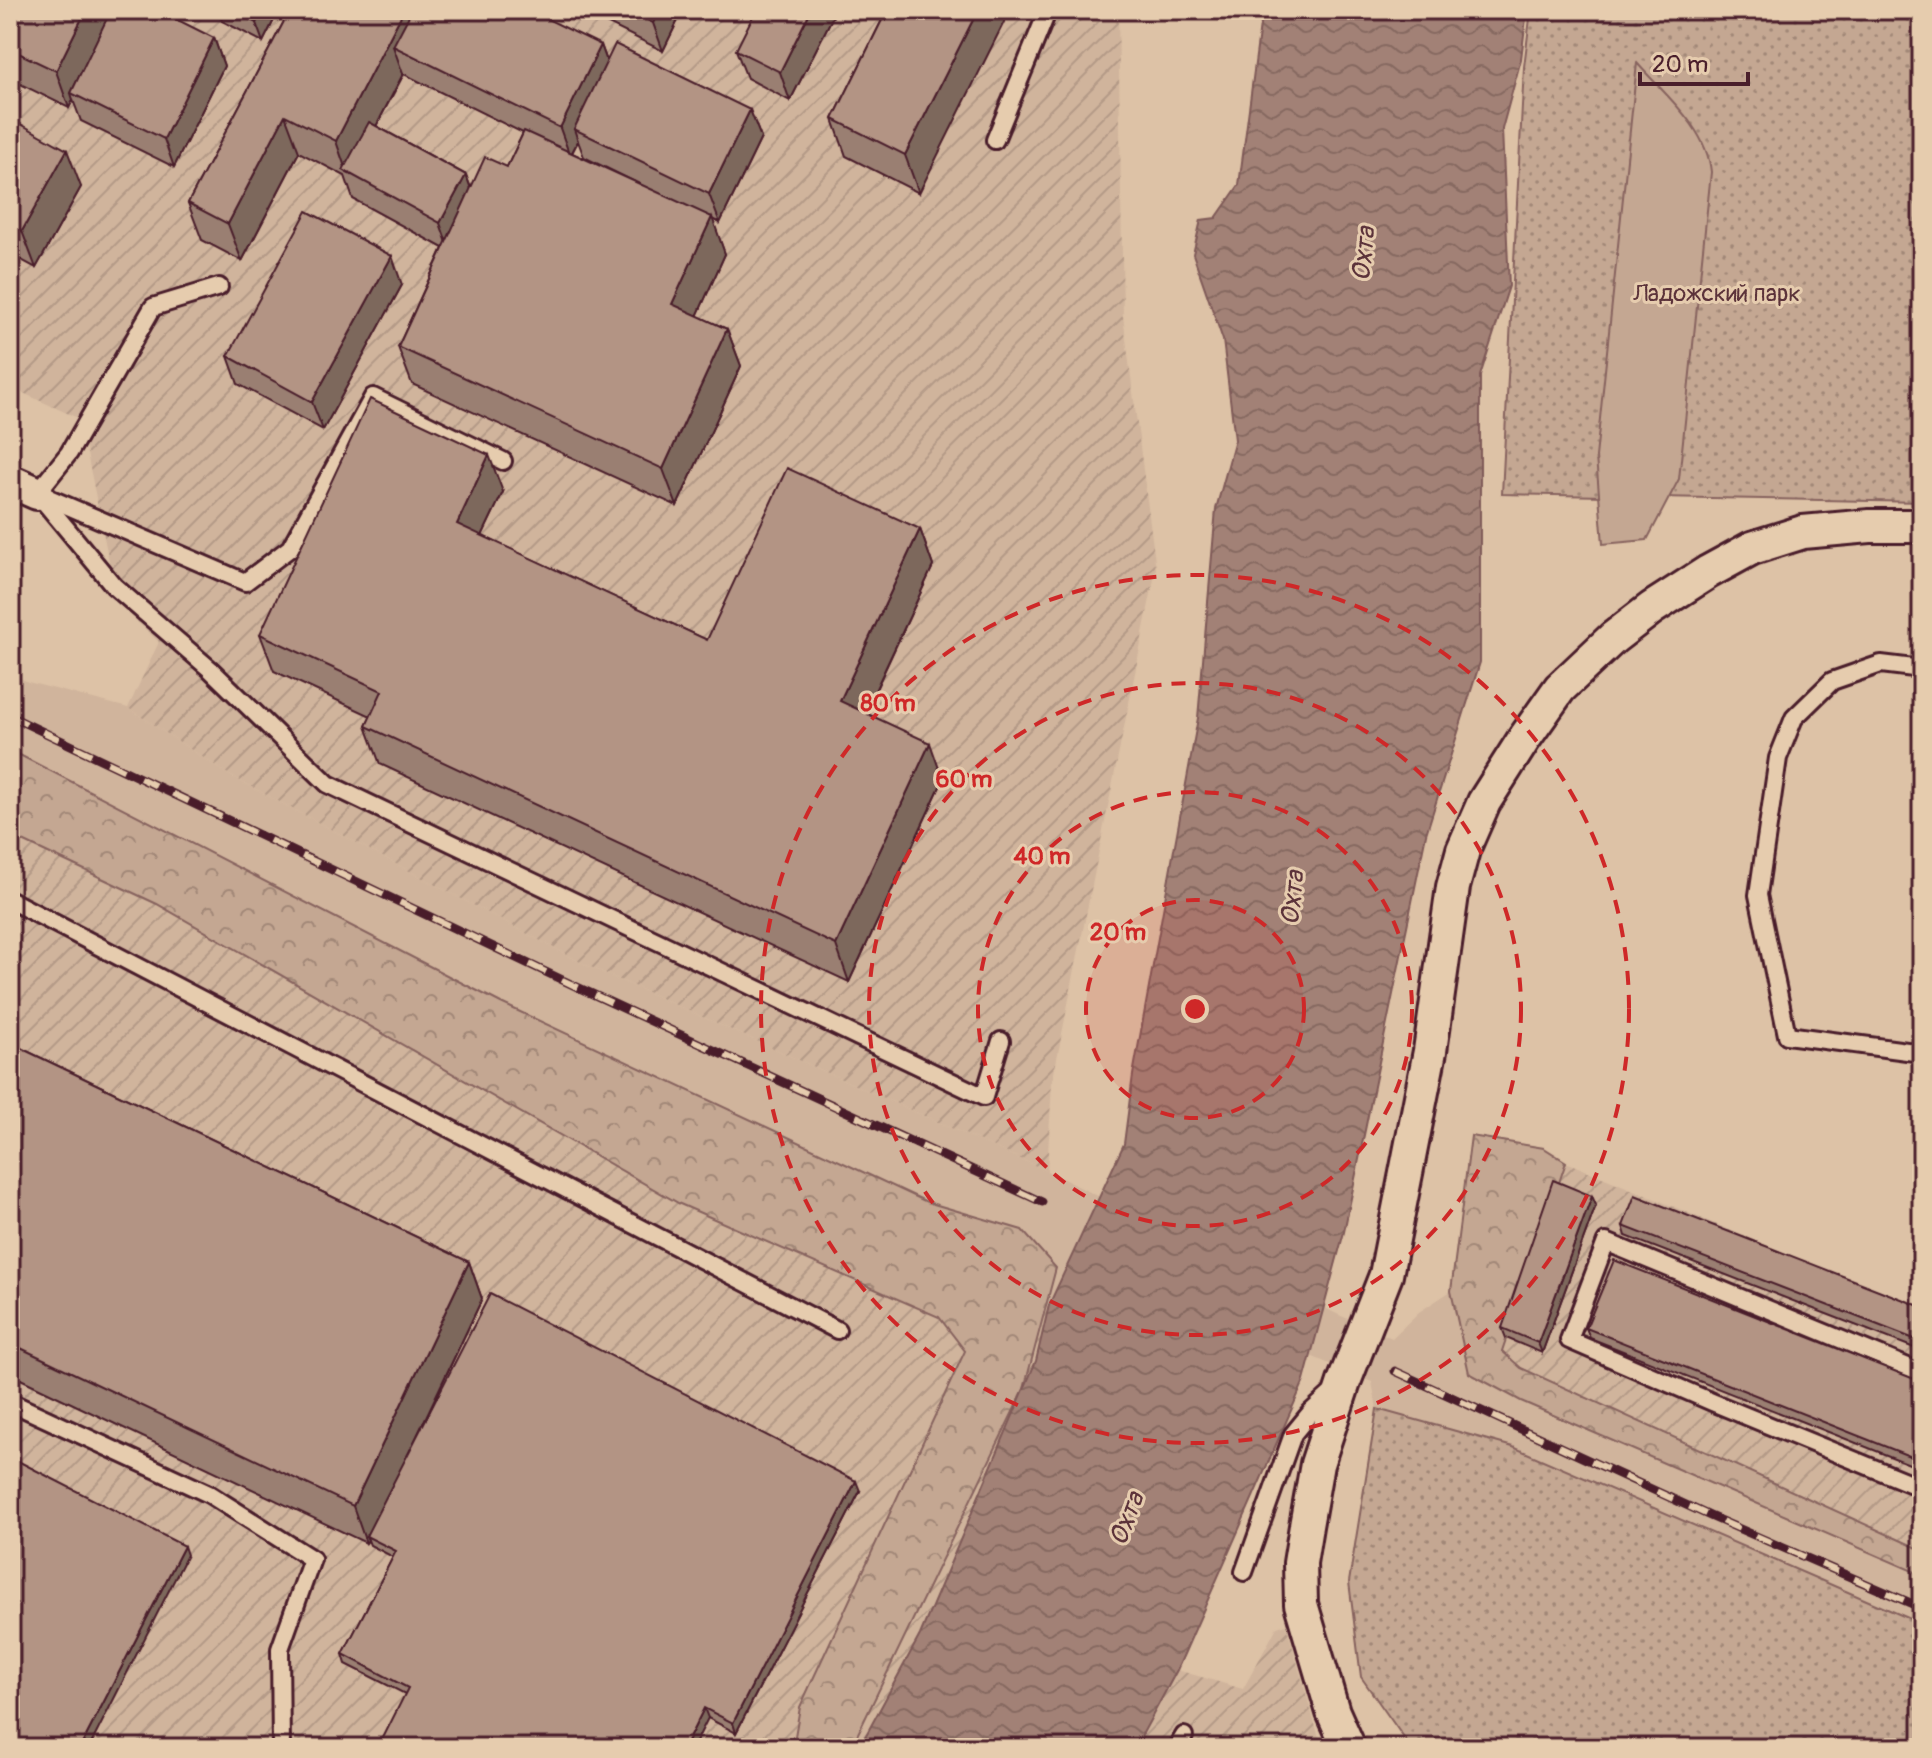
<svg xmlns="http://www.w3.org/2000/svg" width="1932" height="1758" viewBox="0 0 1932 1758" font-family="Pangolin,sans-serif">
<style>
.built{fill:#d0b49c}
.industrial{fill:url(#industrial-furrows)}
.grass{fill:url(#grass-dots);stroke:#87635e;stroke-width:2}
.forest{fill:url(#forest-crowns);stroke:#87635e;stroke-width:2}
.pitch{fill:#c4a792;stroke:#87635e;stroke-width:2}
.water{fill:url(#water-waves);stroke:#7f5a58;stroke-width:2}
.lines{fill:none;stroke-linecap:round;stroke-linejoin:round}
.service-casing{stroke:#4a1f2b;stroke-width:22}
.minor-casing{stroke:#4a1f2b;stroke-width:38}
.service{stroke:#e6ccae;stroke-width:16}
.minor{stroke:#e6ccae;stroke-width:32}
.rail-casing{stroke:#4a1f2b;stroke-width:9}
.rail{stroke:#e6ccae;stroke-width:6;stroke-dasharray:18;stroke-linecap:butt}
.wall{fill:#9a7f72;stroke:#4a1f2b;stroke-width:2;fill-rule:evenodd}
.shaded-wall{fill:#7d685c;stroke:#4a1f2b;stroke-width:2}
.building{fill:#b39484;stroke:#4a1f2b;stroke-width:2}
.ring{fill:none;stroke:#cf2828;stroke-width:4;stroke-dasharray:14 10}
.labels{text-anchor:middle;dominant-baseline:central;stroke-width:6;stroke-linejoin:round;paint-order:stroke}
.park-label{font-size:24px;fill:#5c333a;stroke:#e6ccae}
.water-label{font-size:26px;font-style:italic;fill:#5c333a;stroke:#e6ccae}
.centre{fill:#cf2828;stroke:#e6ccae;stroke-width:4}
.ring-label{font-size:24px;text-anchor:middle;font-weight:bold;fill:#cf2828;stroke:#e6ccae;stroke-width:6;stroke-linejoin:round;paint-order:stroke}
</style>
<defs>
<pattern id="industrial-furrows" width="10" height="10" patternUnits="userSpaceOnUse" patternTransform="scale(2)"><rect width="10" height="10" fill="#d0b49c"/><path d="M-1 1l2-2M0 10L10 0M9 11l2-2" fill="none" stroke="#b49a87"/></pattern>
<pattern id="grass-dots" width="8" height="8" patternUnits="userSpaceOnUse" patternTransform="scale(2)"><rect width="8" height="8" fill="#c4a792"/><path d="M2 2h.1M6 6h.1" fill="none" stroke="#a18777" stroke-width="1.8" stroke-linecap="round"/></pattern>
<pattern id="forest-crowns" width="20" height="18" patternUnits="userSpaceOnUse" patternTransform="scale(2)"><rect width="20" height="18" fill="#c4a792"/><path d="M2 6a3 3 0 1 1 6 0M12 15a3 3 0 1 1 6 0" fill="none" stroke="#a18777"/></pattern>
<pattern id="water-waves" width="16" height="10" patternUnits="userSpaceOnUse" patternTransform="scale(2)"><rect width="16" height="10" fill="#a28176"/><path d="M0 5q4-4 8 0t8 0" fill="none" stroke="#866961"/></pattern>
</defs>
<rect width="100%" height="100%" fill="#ddc2a6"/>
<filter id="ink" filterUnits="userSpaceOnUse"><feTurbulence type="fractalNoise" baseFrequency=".0125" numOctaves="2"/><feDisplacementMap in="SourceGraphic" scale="16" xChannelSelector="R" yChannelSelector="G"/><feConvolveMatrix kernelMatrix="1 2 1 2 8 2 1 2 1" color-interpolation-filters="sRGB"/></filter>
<g filter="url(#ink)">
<polygon class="built" points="10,673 28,682 128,708 231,776 584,964 1047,1171 1339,1315 1392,1338 1419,1312 1451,1291 1470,1373 1521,1401 1922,1575 1922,1624 1513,1447 1377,1409 1372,1382 1083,1259 1049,1305 10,803"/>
<g class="industrial">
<polygon points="10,10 1118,10 1123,316 1156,569 1052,1083 1047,1171 584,964 231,776 128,708 159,642 125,610 114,586 80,419 10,387"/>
<polygon points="10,803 1049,1305 1036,1361 920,1635 859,1748 10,1748"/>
<polygon points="1566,1162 1922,1310 1922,1550 1521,1368 1501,1351"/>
<polygon points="1286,1624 1322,1748 1135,1748 1177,1670 1243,1689 1277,1627"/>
</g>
<g class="grass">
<polygon points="1531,10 1922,10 1922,502 1502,494 1524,67"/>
<polygon points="1377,1409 1513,1447 1922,1624 1922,1748 1411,1748 1361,1677 1349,1582"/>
</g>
<g class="forest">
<polygon points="10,750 501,1003 927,1202 1022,1230 1056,1268 1024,1389 851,1748 793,1748 800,1707 965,1351 939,1317 680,1204 157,904 10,835"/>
<polygon points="1471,1136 1544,1148 1566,1162 1502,1351 1521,1368 1922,1550 1922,1575 1521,1401 1469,1373 1451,1291"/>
</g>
<path class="pitch" d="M1637,63c27,31 70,65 74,109l-32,307 -32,61 -44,4 -7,-87z"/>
<polygon class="water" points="1262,10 1527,10 1521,59 1502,129 1509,286 1480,376 1480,662 1426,834 1344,1232 1304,1381 1177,1670 1135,1748 859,1748 920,1635 1036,1361 1049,1305 1124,1144 1133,1075 1198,718 1216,509 1235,440 1223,340 1193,254 1201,220 1216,218 1239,185"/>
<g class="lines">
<g class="service-casing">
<g id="service">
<polyline points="995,140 1048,10"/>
<polyline points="37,493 114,586 210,669 328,784 984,1097 1001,1041"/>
<polyline points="37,493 69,453 153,307 219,287"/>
<polyline points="42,495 245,582 290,548 373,397 503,461"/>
<polyline points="1922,669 1881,664 1832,681 1794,718 1778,758 1758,895 1787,1035 1922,1053"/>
<polyline points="10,900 837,1330"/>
<polyline points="1922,1373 1606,1242 1569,1340 1712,1402 1922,1488"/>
<polyline points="10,1402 209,1494 312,1559 280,1649 281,1748"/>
<polyline points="1244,1572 1293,1434 1311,1412 1334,1391"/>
<polyline points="1177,1748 1184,1736"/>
</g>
</g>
<g class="minor-casing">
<g id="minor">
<polyline points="10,481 37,493"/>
<polyline points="1349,1748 1333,1712 1301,1604 1300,1563 1306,1526 1317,1464 1344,1382 1386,1275 1430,1051 1453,887 1463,850 1484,802 1524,739 1560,688 1613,638 1652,608 1708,572 1752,548 1803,532 1870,526 1922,526"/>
</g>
</g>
<use href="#service" class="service"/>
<use href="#minor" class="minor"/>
<g class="rail-casing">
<g id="rail">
<polyline points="10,716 573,985 1042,1202"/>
<polyline points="1395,1371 1710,1516 1922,1608"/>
</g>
</g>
<use href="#rail" class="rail"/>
</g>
<g class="wall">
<polygon points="10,10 214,38 224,66 174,167 81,121 73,100 69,108 10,79"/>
<polygon points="218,10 279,10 263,42 222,21"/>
<path d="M290,10l311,35 6,16 143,49 11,28 -41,85 -8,-4 13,35 -28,62 30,13 14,37 -64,140 -265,-122 -14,-37 45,-99 -90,-49 -8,-23 -46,-24 -57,109 -40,-21 -14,-37zM404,74l119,59 -16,34 -36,21 -5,-13 -90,-49zM578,141l6,16 51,25 -63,-29z"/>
<polygon points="587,10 683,10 663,51 588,14"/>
<polygon points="836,10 790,101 747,78 736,50"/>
<polygon points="887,10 919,193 846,156 833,119"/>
<polygon points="10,118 81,187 36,268 10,254"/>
<polygon points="402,285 323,430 238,384 228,356"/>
<polygon points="503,492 482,536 707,640 920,529 933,566 865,713 943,780 849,982 380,764 366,726 371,716 274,671 260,634"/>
<polygon points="10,1043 469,1262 482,1299 416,1439 860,1491 736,1733 708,1718 405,1694 346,1664 343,1654 393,1557 370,1545 368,1540 366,1543 10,1374"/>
<polygon points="1596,1205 1542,1353 1506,1338 1502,1328"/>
<polygon points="1623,1226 1922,1307 1922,1351 1626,1236"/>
<polygon points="1586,1328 1922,1382 1922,1469 1590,1338"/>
</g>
<g class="shaded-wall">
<polygon points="86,10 112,10 71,93 73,100 69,108 56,71"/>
<polygon points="262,10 279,10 263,42 256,23"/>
<polygon points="404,10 435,10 393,46 403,74 351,175 347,173 336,141"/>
<polygon points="659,10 683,10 663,51 653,23"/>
<polygon points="811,10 836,10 790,101 780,72"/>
<polygon points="978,10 1010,10 919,193 905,155"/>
<polygon points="214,38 224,66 174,167 164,139"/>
<polygon points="601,45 611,73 574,129 578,141 570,156 560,128"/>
<polygon points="750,110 761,138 720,223 709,194"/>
<polygon points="285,115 299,152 242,261 228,224"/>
<polygon points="67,150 81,187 36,268 22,231"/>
<polygon points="466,175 476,203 450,251 440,223"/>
<polygon points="712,217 725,254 686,341 672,304"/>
<polygon points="392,256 402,285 323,430 312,402"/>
<polygon points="727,329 741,366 677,506 663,469"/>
<polygon points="489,455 503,492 470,561 457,524"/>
<polygon points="920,529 933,566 853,738 840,701"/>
<polygon points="930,743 943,780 849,982 836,945"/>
<polygon points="1592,1196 1596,1205 1542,1353 1538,1343"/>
<polygon points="469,1262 482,1299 369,1537 366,1536 368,1540 366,1543 353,1506"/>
<polygon points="856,1481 860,1491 736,1733 733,1723"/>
<polygon points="184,1546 187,1555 89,1748 80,1748"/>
<polygon points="704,1708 708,1718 693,1748 684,1748"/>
</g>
<g class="building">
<polygon points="10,10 86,10 56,71 10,49"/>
<polygon points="111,10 158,10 214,38 164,139 71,93"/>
<polygon points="231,10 262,10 256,23"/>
<polygon points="290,10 404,10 336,141 285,115 228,224 188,203"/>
<polygon points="412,10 529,10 601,45 560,128 393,46"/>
<polygon points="627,10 659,10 653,23"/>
<polygon points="756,10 811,10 780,72 736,50"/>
<polygon points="887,10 978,10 905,155 833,119"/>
<polygon points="615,44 750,110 709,194 574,129"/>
<polygon points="10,118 67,150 22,231 10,224"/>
<polygon points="369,122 466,175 440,223 343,170"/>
<polygon points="524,131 712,217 672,304 727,329 663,469 398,347 485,157 507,167"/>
<polygon points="307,211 392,256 312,402 228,356"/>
<polygon points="370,399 489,455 457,524 707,640 787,468 920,529 840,701 930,743 836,945 366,726 382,691 260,634"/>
<polygon points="10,1043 469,1262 353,1506 10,1343"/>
<polygon points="1553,1180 1592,1196 1538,1343 1502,1328"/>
<polygon points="1635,1195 1922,1307 1922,1342 1623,1226"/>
<polygon points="1614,1260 1922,1382 1922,1461 1586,1328"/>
<polygon points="490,1294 856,1481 733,1723 704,1708 684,1748 378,1748 408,1688 343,1654 396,1551 366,1536"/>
<polygon points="10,1457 184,1546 80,1748 10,1748"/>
</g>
</g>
<circle cx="1195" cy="1009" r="109" fill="#cf2828" fill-opacity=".12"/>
<g class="ring">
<circle cx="1195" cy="1009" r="109"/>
<circle cx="1195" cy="1009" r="217"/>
<circle cx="1195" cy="1009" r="326"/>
<circle cx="1195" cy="1009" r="434"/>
</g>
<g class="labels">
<g class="park-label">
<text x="1717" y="293">Ладожский парк</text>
</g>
<g class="water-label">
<text transform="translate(1364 254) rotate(-84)">Охта</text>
<text transform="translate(1293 898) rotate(-84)">Охта</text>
<text transform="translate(1127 1519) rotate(-69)">Охта</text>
</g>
</g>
<circle cx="1195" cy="1009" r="12" class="centre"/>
<g class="ring-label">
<text x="888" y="711">80 m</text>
<text x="964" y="787">60 m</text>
<text x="1042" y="864">40 m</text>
<text x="1118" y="940">20 m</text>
</g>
<rect width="1932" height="1758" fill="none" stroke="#e6ccae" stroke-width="40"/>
<rect x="20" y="20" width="1892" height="1718" fill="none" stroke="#4a1f2b" stroke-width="3" filter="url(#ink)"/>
<path d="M1640 72v12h108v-12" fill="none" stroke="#4a1f2b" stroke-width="4"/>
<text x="1652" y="72" font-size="24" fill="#4a1f2b" stroke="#e6ccae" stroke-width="6" paint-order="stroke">20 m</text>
</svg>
